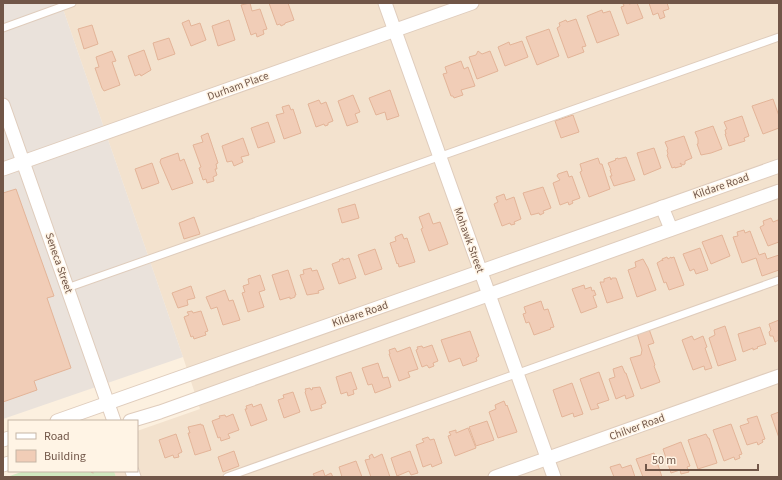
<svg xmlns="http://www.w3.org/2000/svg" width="782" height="480" viewBox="0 0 782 480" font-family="'Source Sans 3',sans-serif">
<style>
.residential{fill:#f3e2ce}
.industrial{fill:#eae2db}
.green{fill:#d0e8bf}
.building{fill:#f1cdb7;stroke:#e3b498}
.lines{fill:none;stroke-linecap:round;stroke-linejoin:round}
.service-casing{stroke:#dfccbc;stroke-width:9}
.minor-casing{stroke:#dfccbc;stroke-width:15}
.path{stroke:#d5b19b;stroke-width:2.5;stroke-dasharray:1 3;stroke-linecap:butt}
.service{stroke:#fff;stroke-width:7}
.minor{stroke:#fff;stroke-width:13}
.labels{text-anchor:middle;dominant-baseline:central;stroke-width:3;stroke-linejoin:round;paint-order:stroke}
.street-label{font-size:11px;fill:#715648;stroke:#fff4e5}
</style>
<rect width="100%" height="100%" fill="#fcf0df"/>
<polygon class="residential" points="61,3 779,3 779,477 116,477 114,471 137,471 137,431 200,409 183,357"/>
<polygon class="industrial" points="3,3 61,3 183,357 3,419"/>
<polygon class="green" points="24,471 114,471 116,477 7,477"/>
<g class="building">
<polygon points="250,3 252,11 260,9 267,29 263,30 264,34 257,37 256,33 251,35 241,5"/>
<polygon points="269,3 288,3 294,20 285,23 285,24 281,26 280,24 277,25"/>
<polygon points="627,3 629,3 629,4 633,3 637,3 643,18 627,24 621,7 624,6 623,4"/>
<polygon points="649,3 667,3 669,9 663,11 665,17 660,19 658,13 653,15"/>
<polygon points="602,10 603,13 610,11 619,35 597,43 587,16"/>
<polygon points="576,19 586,46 582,47 584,52 568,58 557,28 560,26 559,23 566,20 567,22"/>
<polygon points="189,20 191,26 200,23 206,40 191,46 182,23"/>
<polygon points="229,20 235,40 218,46 212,26"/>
<polygon points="92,25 98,44 84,49 78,29"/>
<polygon points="549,29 559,56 537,65 526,37"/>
<polygon points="169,38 175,54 158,60 153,43"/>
<polygon points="522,41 528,57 505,66 498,47 509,42 510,45"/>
<polygon points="144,50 151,70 141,76 140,74 135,76 128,56"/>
<polygon points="112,51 116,61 112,62 120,85 104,91 102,88 95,68 99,67 96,57"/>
<polygon points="478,51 482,54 490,51 498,71 477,79 469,57 476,55"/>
<polygon points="461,61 464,69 468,67 475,86 461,90 463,95 454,98 453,96 451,96 443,74 447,73 445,67"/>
<polygon points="390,90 399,116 387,120 385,112 376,115 369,98"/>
<polygon points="353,95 360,112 355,114 358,122 347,126 338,101"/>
<polygon points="773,99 779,116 779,128 763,134 752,106"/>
<polygon points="319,100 321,104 326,102 333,121 328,123 328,125 325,126 324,124 316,127 308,104"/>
<polygon points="289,105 291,110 293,109 301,133 284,139 276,115 284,113 282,107"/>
<polygon points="573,115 579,132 561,138 555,121"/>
<polygon points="742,116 749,136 744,138 745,141 729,146 725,134 726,134 725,130 727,129 724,122"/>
<polygon points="268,122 275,142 258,148 251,128"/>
<polygon points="713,126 722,149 711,153 701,155 697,144 698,144 698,139 695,132"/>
<polygon points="208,133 218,163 216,164 217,169 215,169 217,175 213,177 214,181 207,183 206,179 203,180 199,168 201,167 193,145 203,142 201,136"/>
<polygon points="684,136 692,158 685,161 685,164 683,165 680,163 682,166 675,168 675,167 672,168 667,155 668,154 667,150 668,149 665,142"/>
<polygon points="243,138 249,155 241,157 243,162 234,166 232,161 227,162 222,146"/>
<polygon points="654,148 661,168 644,175 637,153"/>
<polygon points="178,153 180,161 184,159 193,183 172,190 160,162 161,159"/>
<polygon points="626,157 635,180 614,186 610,176 612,176 610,170 611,170 608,163 616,160 615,159 618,158 618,159"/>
<polygon points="598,158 600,164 602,164 610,189 589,197 580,172 582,171 580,164"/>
<polygon points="152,163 159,183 142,189 135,169"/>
<polygon points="567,171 569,177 572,176 580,198 572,201 573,203 569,205 568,202 560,205 553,183 560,180 557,176 558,174"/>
<polygon points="543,187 551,208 543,211 544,213 540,215 539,213 531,215 523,193"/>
<polygon points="16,189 54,296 47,298 71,368 34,381 37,390 3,402 3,193"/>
<polygon points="504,194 506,200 514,197 521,219 514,222 515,224 511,225 510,223 502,226 494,204 498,202 496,197"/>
<polygon points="355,204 359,218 342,223 338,209"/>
<polygon points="429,213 433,224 440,222 448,244 429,251 421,229 423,228 419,217"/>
<polygon points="194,217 200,234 184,239 179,223"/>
<polygon points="771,218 773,222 778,220 779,224 779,242 768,246 760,227 764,225 763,221"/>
<polygon points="744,230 745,233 750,231 759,255 765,253 767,259 779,255 779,270 762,276 756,258 742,263 733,237 738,236 737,232"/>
<polygon points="402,234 404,239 407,238 415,262 399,267 398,263 397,264 390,243 396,241 395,237"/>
<polygon points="722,235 730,256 711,264 702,242"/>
<polygon points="700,248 708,270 696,274 694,269 690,271 683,254"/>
<polygon points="375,249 382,269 365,275 358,255"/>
<polygon points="667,257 668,259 671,257 671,258 674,257 684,285 669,290 666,282 664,283 657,263 662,260 663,261 662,259"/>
<polygon points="343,258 343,260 349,258 356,278 339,284 332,264 340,261 339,260"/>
<polygon points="643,259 648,268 656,290 637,297 628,270 636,267 635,262"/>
<polygon points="311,268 312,271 317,270 324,289 318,291 319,293 307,295 300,275 304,274 303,270"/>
<polygon points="288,270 296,295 295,295 295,297 290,299 290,297 280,300 272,275"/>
<polygon points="260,275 265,290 259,292 264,307 248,312 243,296 242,293 245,292 243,286 249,284 248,279"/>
<polygon points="610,277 611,280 612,278 616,278 623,298 607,303 600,282 604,282 604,279"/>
<polygon points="584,285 585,289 591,287 592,291 594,290 596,295 593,296 597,307 581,313 572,289"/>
<polygon points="191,286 195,298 187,300 188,305 178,308 172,293"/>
<polygon points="225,290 229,301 233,300 240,320 223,325 217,307 211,309 206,297"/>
<polygon points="541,301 544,310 548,309 554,327 550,328 551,329 534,335 529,322 526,323 523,314 526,313 524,307"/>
<polygon points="192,311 193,313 201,311 208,331 205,332 206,335 194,339 193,336 191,337 184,317 189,315 187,312"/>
<polygon points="779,320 779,340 775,342 773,336 770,336 769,332 771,330 769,324"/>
<polygon points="725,326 736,360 718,366 709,338 715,335 714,330"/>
<polygon points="760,327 766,344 757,347 758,348 753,350 753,348 743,352 738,334"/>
<polygon points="649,329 654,343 648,345 655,365 654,366 660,382 641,389 630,358 641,355 642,350 637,333"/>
<polygon points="470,331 479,356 476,358 477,361 463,366 460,358 449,362 441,340"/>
<polygon points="692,336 694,340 703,336 707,347 705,348 712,368 705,370 704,366 693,370 682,340"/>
<polygon points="432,345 438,361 433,363 434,366 429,368 427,365 422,367 416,350 418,349 417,347 422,346 423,348"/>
<polygon points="410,347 418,369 408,372 410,377 399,381 389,354 390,354 389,350 395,348 397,352"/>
<polygon points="378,363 383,378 388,377 391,387 375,393 372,384 368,385 362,368"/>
<polygon points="622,366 625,373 626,373 634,396 626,399 625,395 616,399 609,379 615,377 613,369"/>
<polygon points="351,372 357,389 353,390 354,394 348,396 347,392 341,394 336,377"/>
<polygon points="599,372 609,400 597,404 599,408 591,410 580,379"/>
<polygon points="572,383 583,414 574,417 573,413 562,417 553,390"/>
<polygon points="320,387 326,403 321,405 322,408 311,411 305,392 306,391 305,389 310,388 311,390 313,389 312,388"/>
<polygon points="293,392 300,412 284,418 278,400 284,398 283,395"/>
<polygon points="504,401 506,406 507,405 517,432 498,438 489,412 496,409 495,405"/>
<polygon points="252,404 253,407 261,404 267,420 251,426 245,409 247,409 246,406"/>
<polygon points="779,412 779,438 771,415"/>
<polygon points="233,414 239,430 228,434 230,438 221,441 220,437 218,438 212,421 220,418 219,416 225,415 226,417"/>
<polygon points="757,416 765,439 762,440 763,442 758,445 757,442 747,445 740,426 749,423 747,419"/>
<polygon points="487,421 494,440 476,446 469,427"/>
<polygon points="201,424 201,425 203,425 211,450 195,455 188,433 190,433 188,427"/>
<polygon points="731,424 742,454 739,455 740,458 735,460 734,457 724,461 713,430"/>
<polygon points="468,428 476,448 455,456 448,436 451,435 449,432 456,430 456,433"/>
<polygon points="176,434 182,452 178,454 179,457 174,458 173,455 165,458 159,440"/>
<polygon points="706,434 708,438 709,438 717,463 698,469 688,440"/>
<polygon points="428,437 430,440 434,439 442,463 432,467 431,464 423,467 416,445 424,442 422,439"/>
<polygon points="681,442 690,466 687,467 689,472 681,474 680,470 671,473 663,449"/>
<polygon points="234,451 239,466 223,472 218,457"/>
<polygon points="410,451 418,473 411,475 409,471 397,476 391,458"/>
<polygon points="654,453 662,477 643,477 636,459"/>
<polygon points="372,454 374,458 382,454 390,477 371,477 365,460 370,459 369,456"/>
<polygon points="356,461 362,477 342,477 339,467"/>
<polygon points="620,464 622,468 631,465 635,477 614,477 610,467"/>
<polygon points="323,470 325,476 331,473 333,477 315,477 313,474"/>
</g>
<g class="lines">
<g class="service-casing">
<g id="service">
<polyline points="3,28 72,3"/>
<polyline points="67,288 779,37"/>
<polyline points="227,477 779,280"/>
</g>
</g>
<g class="minor-casing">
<g id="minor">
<polyline points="385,3 554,477"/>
<polyline points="3,105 114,421"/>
<polyline points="3,169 472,3"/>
<polyline points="662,207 671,229"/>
<polyline points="57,421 779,166"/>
<polyline points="130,421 160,412 779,191"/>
<polyline points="3,440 9,438"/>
<polyline points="3,465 9,463"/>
<polyline points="132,471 134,477"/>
<polyline points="495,477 779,376"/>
</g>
</g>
<polyline class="path" points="91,477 93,471"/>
<use href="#service" class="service"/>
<use href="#minor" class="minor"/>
</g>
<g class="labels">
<g class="street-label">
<text transform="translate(238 86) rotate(-20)">Durham Place</text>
<text transform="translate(721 186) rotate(-19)">Kildare Road</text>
<text transform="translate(469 240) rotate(70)">Mohawk Street</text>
<text transform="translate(59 263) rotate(71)">Seneca Street</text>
<text transform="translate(360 314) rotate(-19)">Kildare Road</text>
<text transform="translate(637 427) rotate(-20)">Chilver Road</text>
</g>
</g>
<rect width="782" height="480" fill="none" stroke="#715648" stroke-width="8"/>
<rect x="8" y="420" width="130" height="52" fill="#fff4e5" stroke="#c6b5a6"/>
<rect x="16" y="433" width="20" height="6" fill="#ffffff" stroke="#c6b5a6"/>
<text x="44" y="440" font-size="12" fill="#715648">Road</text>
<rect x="16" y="450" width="20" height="12" fill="#f1cdb7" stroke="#c6b5a6"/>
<text x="44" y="460" font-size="12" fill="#715648">Building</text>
<path d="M646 464v6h112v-6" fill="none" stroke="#715648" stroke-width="2"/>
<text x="652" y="464" font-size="12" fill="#715648" stroke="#fff4e5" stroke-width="3" paint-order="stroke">50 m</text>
</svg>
